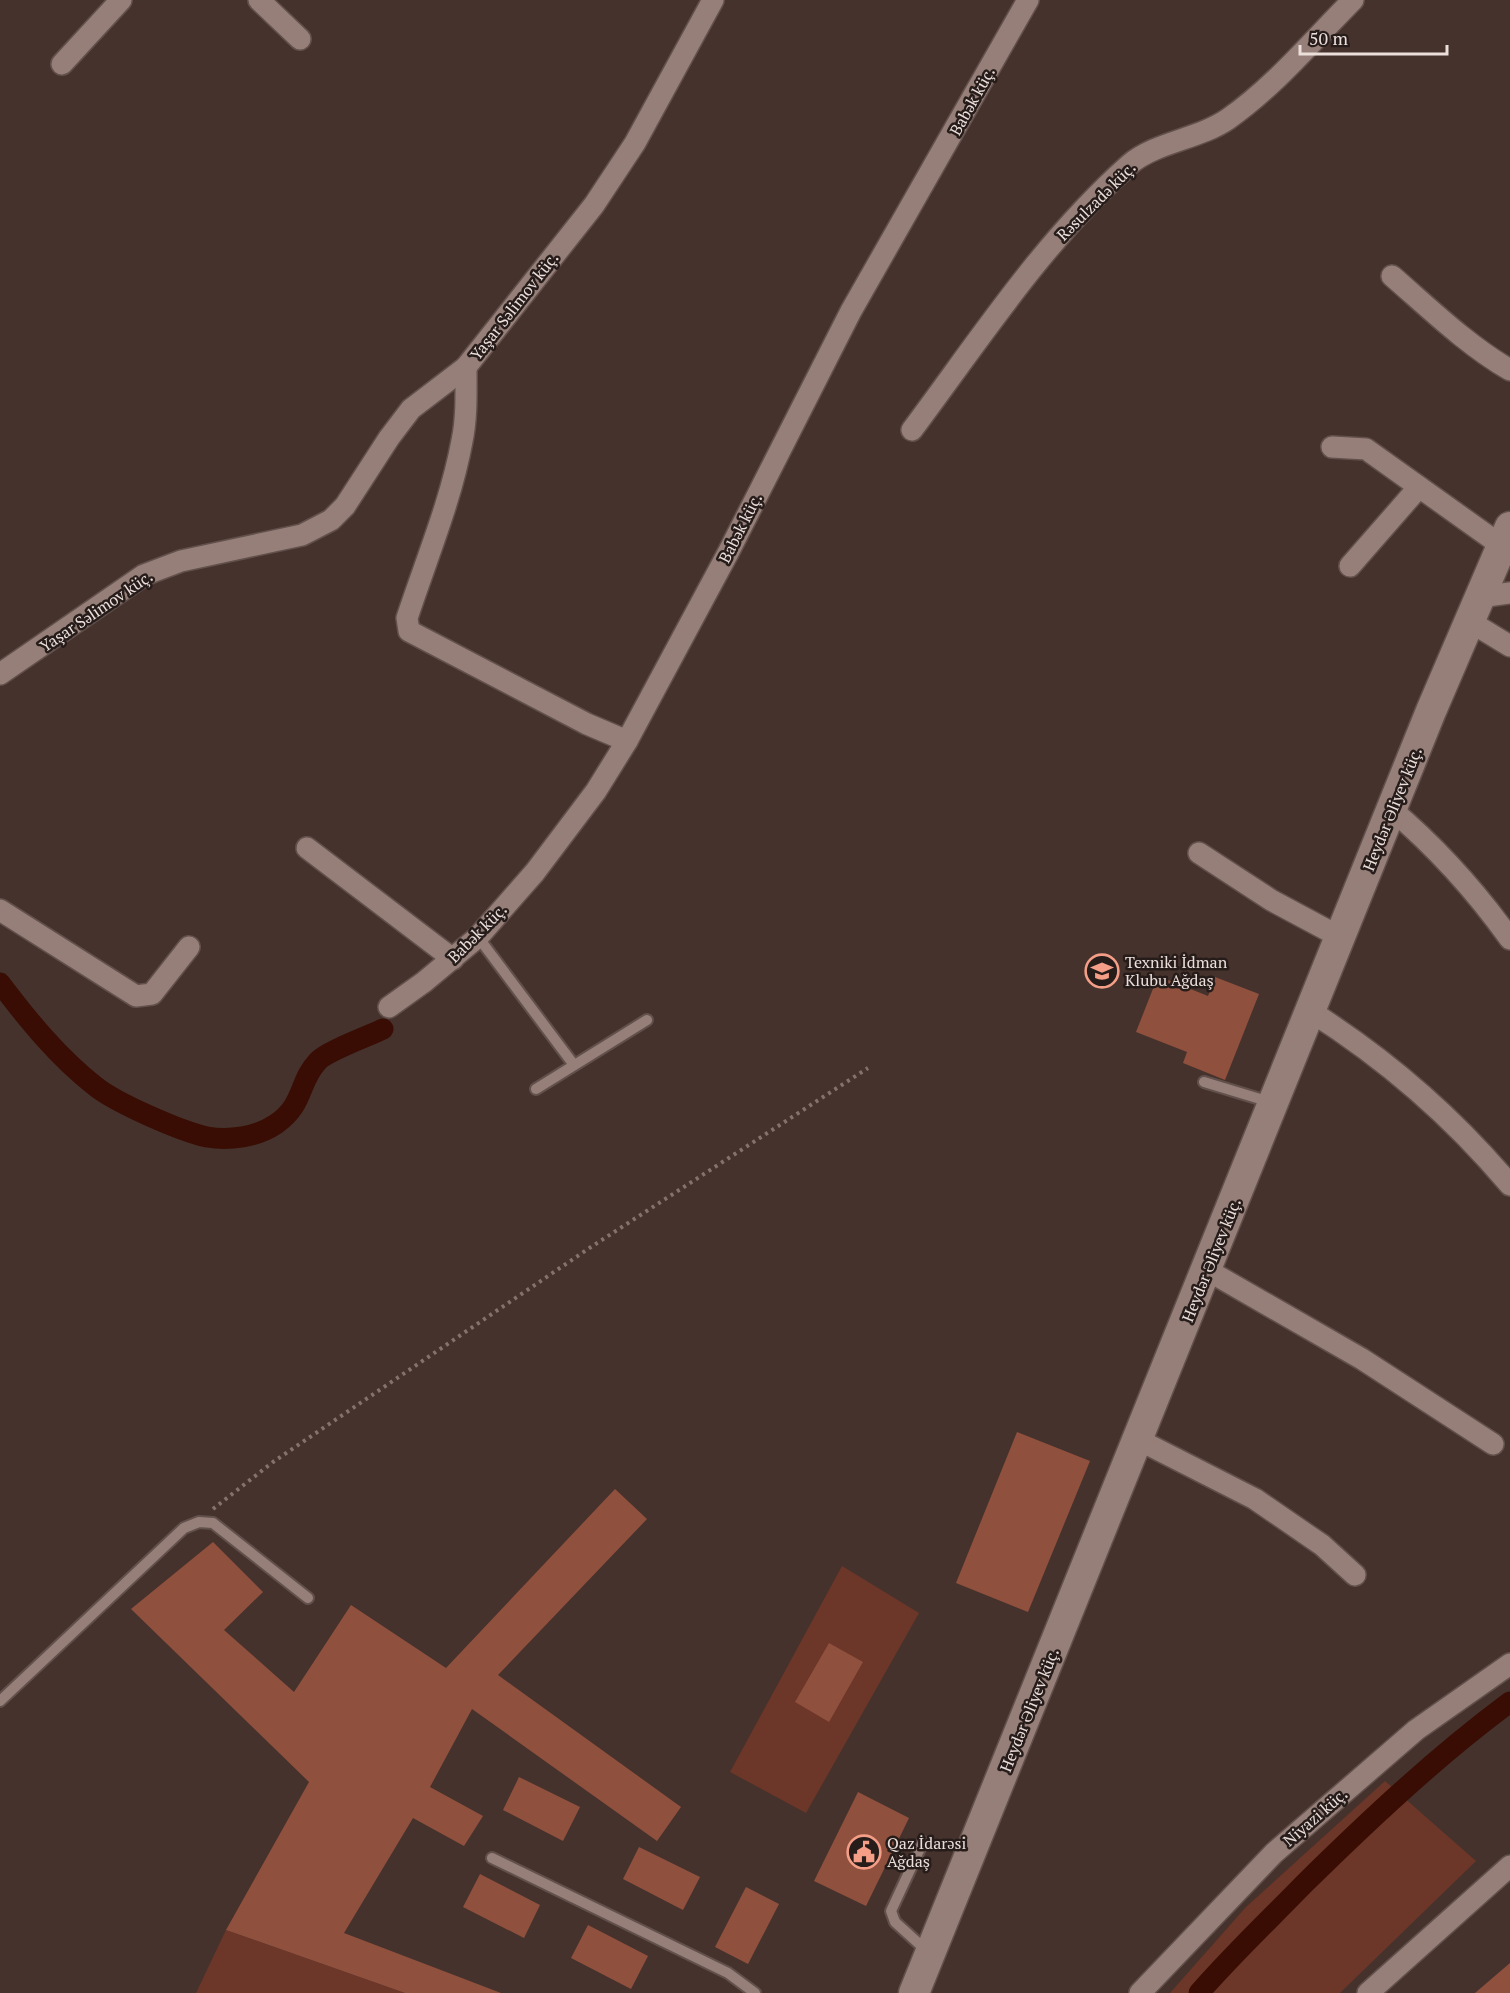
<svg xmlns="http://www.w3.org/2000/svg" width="1510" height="1993" viewBox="0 0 1510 1993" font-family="'PT Serif',serif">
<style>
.green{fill:#6c3628}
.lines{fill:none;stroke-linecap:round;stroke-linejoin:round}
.canal{stroke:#390d03;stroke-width:21}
.building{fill:#90503e}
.service-casing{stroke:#62504c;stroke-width:14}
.minor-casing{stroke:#62504c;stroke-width:24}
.secondary-casing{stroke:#62504c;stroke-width:33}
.path{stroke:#84736d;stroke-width:4;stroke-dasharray:3 4.5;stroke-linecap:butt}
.service{stroke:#967f78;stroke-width:10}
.minor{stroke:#967f78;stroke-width:21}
.secondary{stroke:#967f78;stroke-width:30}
.labels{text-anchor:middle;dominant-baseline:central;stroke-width:5;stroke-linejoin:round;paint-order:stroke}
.street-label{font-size:16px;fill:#ecdfdb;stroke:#261c1a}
.poi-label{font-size:16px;fill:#ecdfdb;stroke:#261c1a;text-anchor:start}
</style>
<rect width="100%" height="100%" fill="#46322c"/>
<g class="green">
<polygon points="842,1566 919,1613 806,1813 730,1772"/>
<polygon points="1385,1781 1476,1861 1340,1993 1170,1993 1246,1907"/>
<polygon points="226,1930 405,1993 196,1993"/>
</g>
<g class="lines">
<g class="canal">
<path d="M0,983c28,37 58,74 95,103 21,17 85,45 112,51 22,4 50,0 69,-13 29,-20 22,-42 42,-63 9,-10 51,-25 65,-32"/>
<path d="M1199,1993c33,-38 70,-73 105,-109 65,-64 132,-127 206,-182"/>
</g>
</g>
<g class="building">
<polygon points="1158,976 1208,996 1215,977 1259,994 1225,1080 1183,1063 1187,1052 1136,1032"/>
<polygon points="1017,1432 1090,1461 1028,1612 956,1583"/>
<polygon points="615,1489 647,1519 498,1675 681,1807 657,1841 472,1709 430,1787 483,1816 464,1846 413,1818 344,1933 501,1993 405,1993 226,1930 309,1782 131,1609 213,1542 263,1592 224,1630 294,1692 351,1605 446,1668"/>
<polygon points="829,1643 863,1662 829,1722 795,1702"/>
<polygon points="519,1777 580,1807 563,1841 503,1810"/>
<polygon points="858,1792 909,1818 866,1906 814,1881"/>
<polygon points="639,1847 700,1877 683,1910 623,1879"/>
<polygon points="480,1874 540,1905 524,1938 463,1907"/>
<polygon points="746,1887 779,1904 748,1964 715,1947"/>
<polygon points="588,1925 648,1956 631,1989 571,1958"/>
<polygon points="1510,1963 1510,1993 1475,1993"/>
</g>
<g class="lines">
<g class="service-casing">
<g id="service">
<polyline points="478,937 574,1065"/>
<polyline points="1204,1082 1270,1102"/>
<polyline points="536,1089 647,1020"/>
<polyline points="0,1701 184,1528 199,1522 213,1523 308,1598"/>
<polyline points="923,1842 891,1911 895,1922 927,1951"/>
<polyline points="492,1858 728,1973 755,1993"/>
</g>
</g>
<g class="minor-casing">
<g id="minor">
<polyline points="259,0 300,39"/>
<polyline points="62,64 121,0"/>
<path d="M1392,276c38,33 75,69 118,94"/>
<path d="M466,367c0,25 1,50 -4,74 -11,60 -36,119 -55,177l2,13 178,93 40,17"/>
<path d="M912,430c68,-91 132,-190 218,-266 26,-22 69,-25 98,-45 47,-33 85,-79 125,-119"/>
<polyline points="1332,447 1366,449 1502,546"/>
<polyline points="1350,566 1419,487"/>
<polyline points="1480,597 1510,593"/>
<polyline points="1469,621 1510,646"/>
<polyline points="0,674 144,575 181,561 302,535 331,520 345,506 389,438 411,409 466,367 594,205 635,143 713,0"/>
<path d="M1391,809c46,39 84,81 119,130"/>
<polyline points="307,848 453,959"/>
<polyline points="1199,853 1271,900 1340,937"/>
<polyline points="0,910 136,996 152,994 189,947"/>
<polyline points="389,1007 424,982 478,937 535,872 596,791 627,741 728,553 851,311 1028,0"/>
<path d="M1310,1011c76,48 142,105 200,174"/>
<polyline points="1207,1270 1362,1359 1493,1444"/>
<polyline points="1139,1440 1255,1499 1322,1545 1355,1575"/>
<polyline points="1140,1993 1274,1853 1416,1730 1510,1664"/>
<polyline points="1368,1993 1510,1866"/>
</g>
</g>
<g class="secondary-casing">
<polyline id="secondary" points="914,1993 1431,711 1510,527"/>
</g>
<polyline class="path" points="213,1509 273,1462 591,1247 868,1068"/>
<use href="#service" class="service"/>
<use href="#minor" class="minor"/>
<use href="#secondary" class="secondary"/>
</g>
<defs>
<g id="university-ring" transform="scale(1.725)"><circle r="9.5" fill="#261c1a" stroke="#f49e87" stroke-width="1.5"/><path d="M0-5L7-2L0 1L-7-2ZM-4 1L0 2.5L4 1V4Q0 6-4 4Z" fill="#f49e87"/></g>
<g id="civic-ring" transform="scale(1.725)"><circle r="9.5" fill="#261c1a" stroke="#f49e87" stroke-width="1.5"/><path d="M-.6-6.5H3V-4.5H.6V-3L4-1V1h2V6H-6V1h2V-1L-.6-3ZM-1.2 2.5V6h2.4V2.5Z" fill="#f49e87"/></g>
</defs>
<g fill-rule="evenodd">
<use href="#university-ring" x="1102" y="971"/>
<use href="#civic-ring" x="864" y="1852"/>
</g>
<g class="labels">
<g class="street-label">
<text transform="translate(972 101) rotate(-61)">Babək küç.</text>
<text transform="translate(1096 201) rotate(-45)">Rəsulzadə küç.</text>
<text transform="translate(514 306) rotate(-52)">Yaşar Səlimov küç.</text>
<text transform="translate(740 528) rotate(-63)">Babək küç.</text>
<text transform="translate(96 611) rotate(-34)">Yaşar Səlimov küç.</text>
<text transform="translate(1392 809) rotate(-68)">Heydər Əliyev küç.</text>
<text transform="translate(477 933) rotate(-45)">Babək küç.</text>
<text transform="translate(1211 1260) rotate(-68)">Heydər Əliyev küç.</text>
<text transform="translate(1029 1710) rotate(-68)">Heydər Əliyev küç.</text>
<text transform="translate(1315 1817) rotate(-41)">Niyazi küç.</text>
</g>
<g class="poi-label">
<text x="1125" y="962">Texniki İdman<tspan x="1125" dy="18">Klubu Ağdaş</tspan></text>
<text x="887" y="1843">Qaz İdarəsi<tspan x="887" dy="18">Ağdaş</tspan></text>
</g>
</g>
<path d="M1300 45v9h147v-9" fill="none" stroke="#ecdfdb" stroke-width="3"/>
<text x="1309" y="45" font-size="18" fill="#ecdfdb" stroke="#261c1a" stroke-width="4.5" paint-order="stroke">50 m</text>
</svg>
